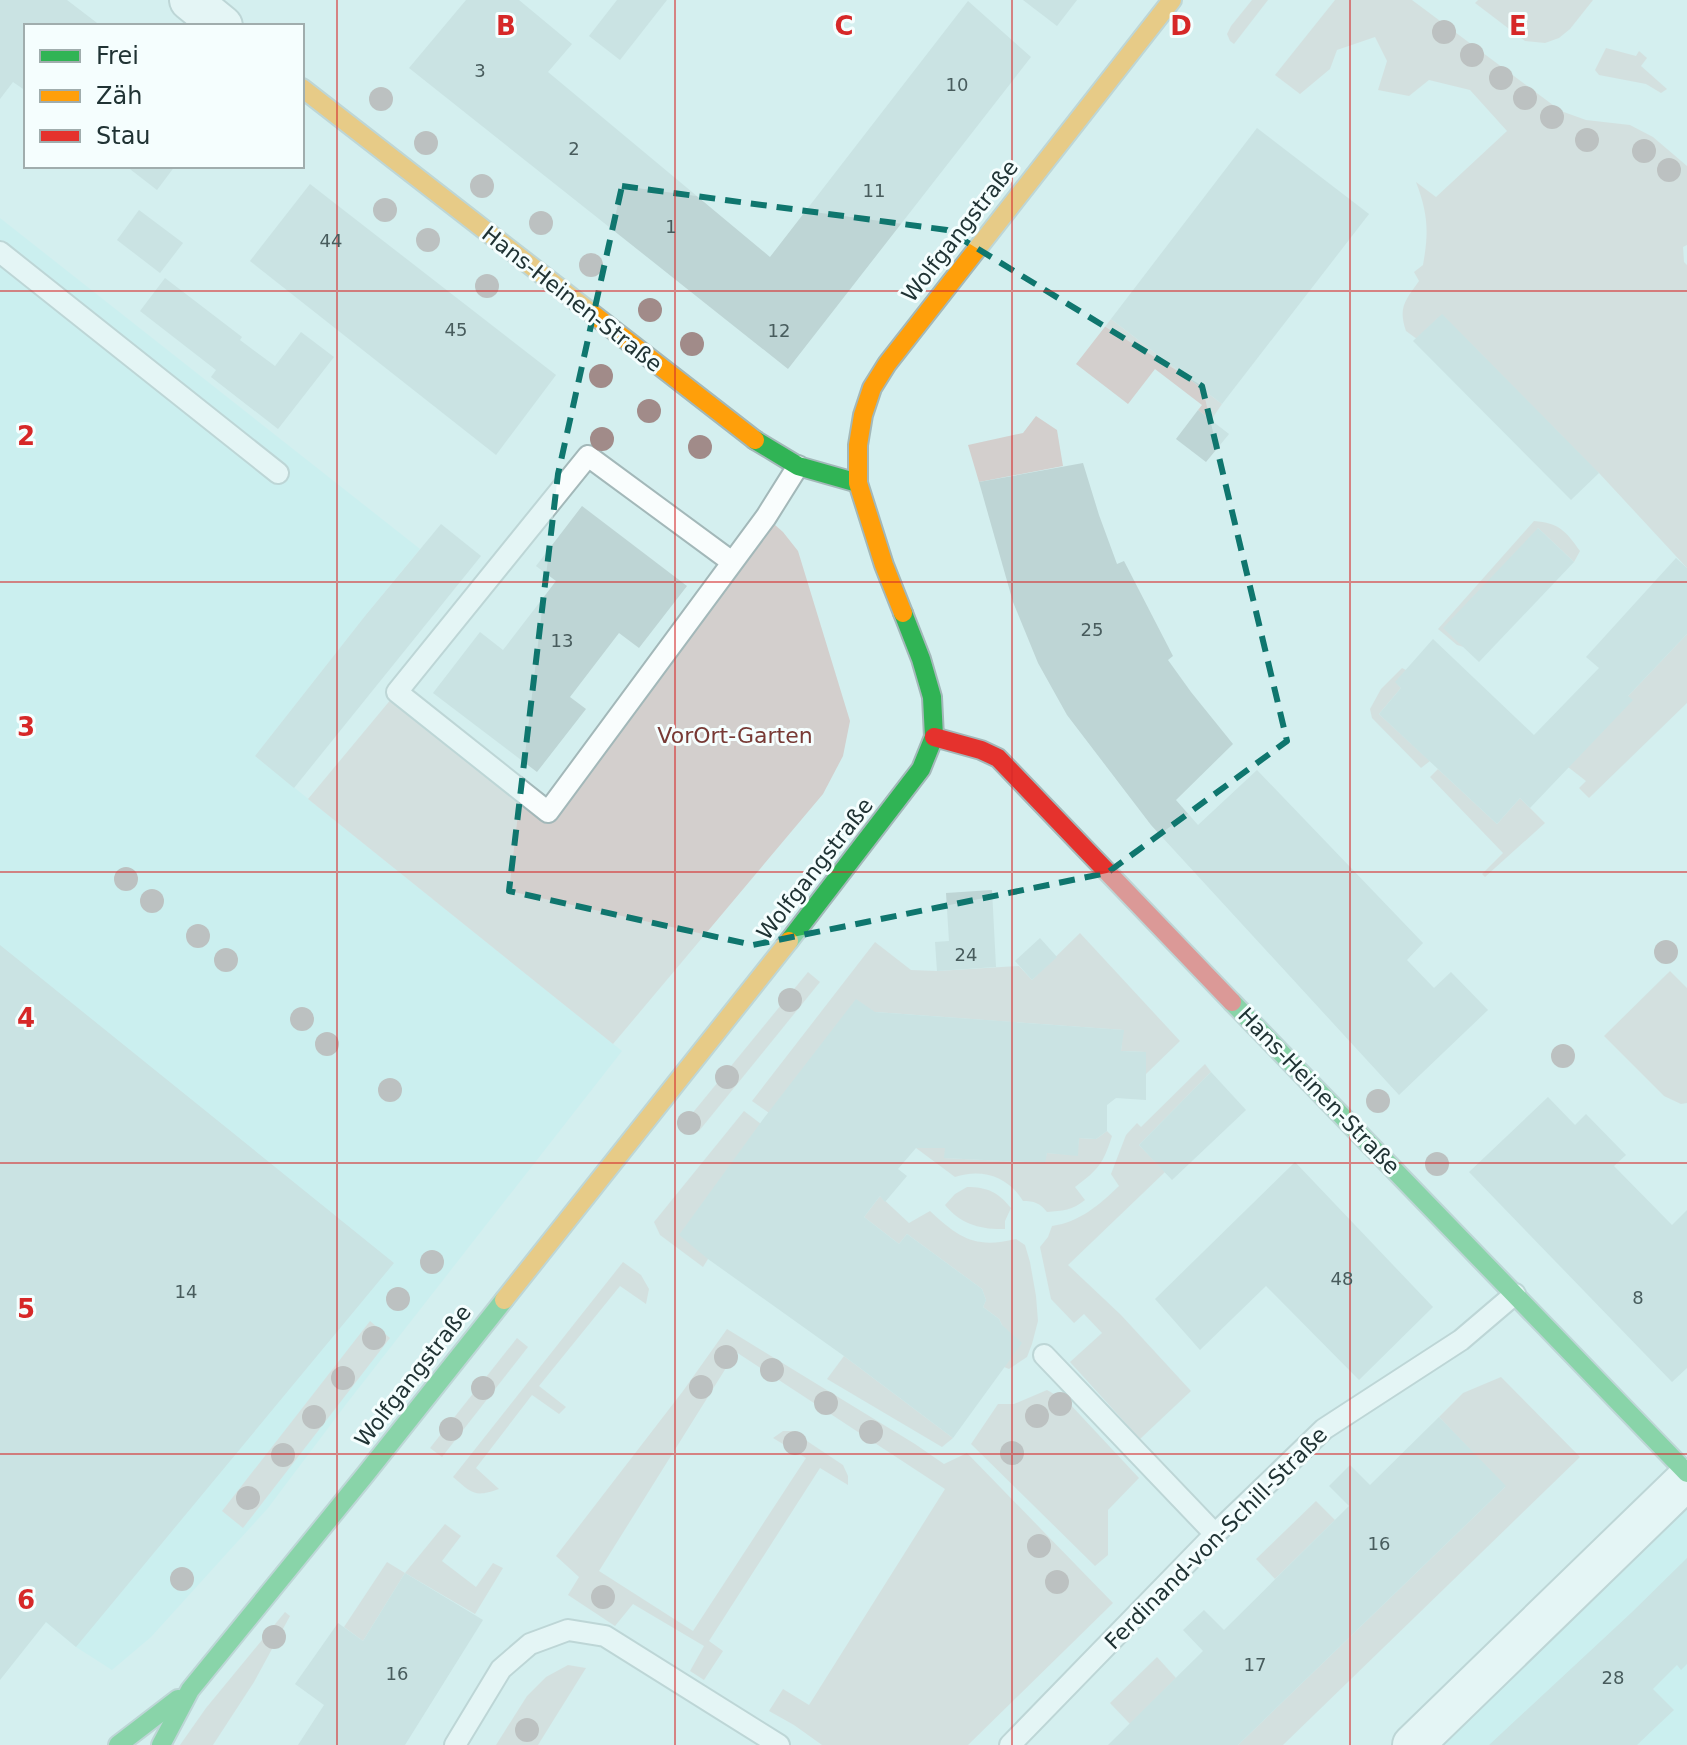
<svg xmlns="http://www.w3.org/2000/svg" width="1687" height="1745" viewBox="0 0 1687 1745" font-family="'DejaVu Sans',sans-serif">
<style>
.built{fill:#c2eff0}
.green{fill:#d3cfcd}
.building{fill:#bed5d5}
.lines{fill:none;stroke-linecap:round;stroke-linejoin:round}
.lane-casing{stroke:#a3b8b9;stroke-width:24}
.street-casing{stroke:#a3b8b9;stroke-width:44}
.fast-casing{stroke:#a3b8b9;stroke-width:22}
.slow-casing{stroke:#a3b8b9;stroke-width:22}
.jam-casing{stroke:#a3b8b9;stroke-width:22}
.lane{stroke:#f9fdfd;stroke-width:20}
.street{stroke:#f9fdfd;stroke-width:40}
.fast{stroke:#30b455;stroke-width:18}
.slow{stroke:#ff9f0a;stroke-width:18}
.jam{stroke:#e5322d;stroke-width:18}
.tree{fill:#a18b89}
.marked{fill:none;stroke:#0f766e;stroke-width:6;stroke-dasharray:16 10;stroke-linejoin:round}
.grid{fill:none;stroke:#d62828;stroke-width:2;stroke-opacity:0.55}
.labels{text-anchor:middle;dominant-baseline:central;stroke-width:6;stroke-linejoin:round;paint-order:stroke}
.number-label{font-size:18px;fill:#485c5d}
.street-label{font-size:22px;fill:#203334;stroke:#f5fefe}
.park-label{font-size:22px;fill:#783a35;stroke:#f5fefe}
.grid-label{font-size:26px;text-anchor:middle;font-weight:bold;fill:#d62828;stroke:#f5fefe;stroke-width:6;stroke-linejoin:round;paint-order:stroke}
</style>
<rect width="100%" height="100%" fill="#d4efef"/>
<g class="built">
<polygon points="0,218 420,549 365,616 255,756 622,1051 347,1403 268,1508 151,1637 112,1670 76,1647 0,1584"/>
<polygon points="1687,1464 1687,1745 1407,1745"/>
</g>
<g class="green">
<polygon points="1252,0 1268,0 1234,44 1230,41 1227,34 1231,26"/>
<path d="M1335,0h77l149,111 25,9 44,5 23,12 34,29v79l-4,2 1,15 3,3v303l-88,-95 -193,-142c-8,-24 -1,-30 13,-50l-5,-9 9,-7c6,-34 5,-51 -7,-83l20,15 71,-66 -37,-41 -41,-10 -20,16 -31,-6 9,-29 -12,-24 -38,13 -7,19 -30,25 -25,-19z"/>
<polygon points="1478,0 1593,0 1570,29 1559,38 1545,43 1525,41 1475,3"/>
<polygon points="1606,48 1636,56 1639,51 1647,58 1641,66 1667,89 1661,93 1646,84 1599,75 1595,70"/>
<polygon points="1111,319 1222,404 1211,420 1198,410 1202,405 1155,369 1128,404 1076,364"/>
<polygon points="1036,416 1057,430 1063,466 979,482 968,445 1023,433"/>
<polygon points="766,517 783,532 798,551 850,721 843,756 823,794 613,1044 308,799 397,692 548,811"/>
<path d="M1534,521c25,2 32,10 46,30l-6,11 -36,-34 -74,119 -7,-2 -19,-16z"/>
<polygon points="1687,634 1687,703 1589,798 1579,788 1586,781 1568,767 1628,696"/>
<polygon points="1402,668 1406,670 1396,682 1401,688 1379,714 1430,761 1421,768 1372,718 1370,709 1381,689"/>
<polygon points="1438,769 1497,824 1520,798 1545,823 1485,877 1482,874 1503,853 1430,777"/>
<polygon points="1080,933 1180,1041 1146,1074 1145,1052 1121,1051 1123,1030 875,1012 769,1113 752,1101 875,942 911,970 937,971 1019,966 1032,980"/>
<polygon points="1670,971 1687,988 1687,1103 1681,1104 1664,1096 1604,1036"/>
<polygon points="808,972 820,982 699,1131 686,1121"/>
<path d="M1205,1064l6,8 -72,73 26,27 -97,93 53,50 70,76 -51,48 -70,-77 32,-29 -18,-19 -10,9 -23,-24 -11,-52 8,-10 4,-11c28,-4 47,-21 67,-40l-8,-12 15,-39 11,-12 4,4z"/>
<polygon points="744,1111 761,1124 708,1259 703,1267 660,1235 654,1222"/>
<path d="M1107,1131l5,5c-9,28 -13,33 -37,51l10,13c-12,10 -23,11 -38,12 -7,-9 -13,-11 -24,-11 -15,-25 -42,-33 -68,-24l-39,-29h29v10l99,5 3,-10 30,2 2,-17 17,1z"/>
<path d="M967,1187c20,0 31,5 44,21l-6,13v8c-23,1 -45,-5 -60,-24l10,-11z"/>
<path d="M880,1196l29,27 21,-12c29,27 45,38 86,28l9,6 5,17 6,34 2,25 -6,23 -5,13 -18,12 -5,-2 -2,-42 -3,-6 -16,-12 3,-7 -4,-11 -75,-55 -8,10 -35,-27z"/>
<path d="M623,1262l18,13 8,14 -3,15 -26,-18 -81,100 27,21 -7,7 -27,-19 -56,73 23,21c-25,9 -27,4 -46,-12z"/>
<polygon points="370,1321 390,1338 243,1528 222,1511"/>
<polygon points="727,1329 915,1444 944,1464 967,1453 1113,1603 968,1745 822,1745 794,1725 769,1711 783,1689 809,1705 945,1489 736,1352 599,1571 693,1631 806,1458 773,1438 783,1431 792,1431 843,1465 848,1476 848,1485 820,1468 709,1641 723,1651 704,1680 690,1671 704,1646 633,1604 615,1626 568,1595 579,1577 556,1556 683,1391"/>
<polygon points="517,1338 528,1347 442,1457 430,1448"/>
<polygon points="844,1356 953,1438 942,1447 827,1379"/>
<polygon points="1501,1377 1580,1457 1283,1745 1238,1745 1505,1487 1439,1417 1463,1393"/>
<polygon points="1047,1390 1068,1402 1139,1478 1108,1510 1108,1555 1095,1566 971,1444 998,1404 1014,1404"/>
<polygon points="1316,1501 1335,1520 1275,1579 1256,1559"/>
<polygon points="445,1524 461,1536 442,1561 476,1587 493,1563 503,1568 475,1614 405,1573 363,1641 344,1627 387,1562 405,1573"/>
<polygon points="285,1612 290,1616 254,1682 213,1745 180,1745 206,1708"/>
<polygon points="1157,1657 1176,1678 1130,1724 1110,1703"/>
<polygon points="568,1665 586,1668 538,1745 496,1745 527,1696 546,1677"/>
</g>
<g class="building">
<polygon points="0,0 67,0 101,26 26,26 26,91 13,82 0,99"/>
<polygon points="466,0 519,0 572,44 548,72 770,257 968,1 1031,57 788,369 409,68"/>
<polygon points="617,0 667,0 620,60 589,36"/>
<polygon points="1023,0 1077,0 1057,26"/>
<polygon points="1257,128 1369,214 1222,404 1111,319"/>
<polygon points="126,166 175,166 157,190"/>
<polygon points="310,184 556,375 496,455 250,261"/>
<polygon points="139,210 183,243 160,273 117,240"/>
<polygon points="165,278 242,337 240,340 275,366 301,332 334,357 278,429 211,377 216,370 140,311"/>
<polygon points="1442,314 1599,473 1571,500 1413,341"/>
<polygon points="1198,410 1229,434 1206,462 1176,439"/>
<polygon points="1083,463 1099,515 1117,564 1124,561 1173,656 1168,660 1191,692 1233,744 1176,800 1198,825 1257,770 1423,943 1407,960 1434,988 1451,972 1488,1010 1399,1095 1151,825 1067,715 1038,663 1013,602 979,482"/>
<polygon points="582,506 687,586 639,648 619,633 570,697 586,709 537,772 433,693 480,632 503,650 556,581 536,566"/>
<polygon points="441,524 481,556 294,788 255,756 365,616"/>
<polygon points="1538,528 1574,562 1479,662 1443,628"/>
<polygon points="1676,558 1687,568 1687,634 1628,696 1633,700 1530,808 1520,798 1497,824 1379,714 1401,688 1395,682 1433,639 1534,735 1599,668 1586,657"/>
<polygon points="992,890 996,967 937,971 935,942 949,941 946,893"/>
<polygon points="1040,938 1057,957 1032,980 1015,961"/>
<polygon points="0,945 394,1263 76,1647 46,1622 0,1680"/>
<polygon points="856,999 875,1012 1124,1030 1121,1051 1146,1052 1146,1100 1116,1098 1107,1105 1107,1131 1096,1139 1079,1138 1078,1156 1047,1153 1045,1163 944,1158 945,1148 916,1148 898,1169 907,1176 885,1202 880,1196 864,1217 899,1244 907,1234 982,1289 986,1300 983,1307 999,1319 1002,1325 1022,1343 953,1438 844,1356 708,1259 679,1235 764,1118"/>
<polygon points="1211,1072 1246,1110 1172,1180 1139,1145"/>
<polygon points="1548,1097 1575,1125 1586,1114 1626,1155 1614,1166 1672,1225 1687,1210 1687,1368 1672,1382 1469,1172"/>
<polygon points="1295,1162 1433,1307 1359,1380 1266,1286 1200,1350 1155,1299"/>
<polygon points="1439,1417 1506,1486 1238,1745 1108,1745 1203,1651 1183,1630 1204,1610 1224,1630 1349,1506 1329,1486 1350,1465 1370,1485"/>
<polygon points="1687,1558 1687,1664 1681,1670 1677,1665 1653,1689 1674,1710 1657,1726 1637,1745 1489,1745 1631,1613"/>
<polygon points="405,1573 483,1620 405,1745 298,1745 324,1705 295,1684 338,1623 363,1641"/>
</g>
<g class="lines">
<g class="lane-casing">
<g id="lane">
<polyline points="0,252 278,473"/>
<polyline points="732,562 588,456 397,692 548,812 766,517 798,466"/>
<polyline points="1044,1355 1215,1534"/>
<polyline points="455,1745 501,1669 530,1644 568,1630 605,1636 779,1745"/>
<polyline points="1010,1745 1215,1534 1324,1429 1461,1340 1515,1294"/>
</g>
</g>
<g class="street-casing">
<g id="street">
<polyline points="190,0 222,26"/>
<polyline points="1413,1745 1687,1479"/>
</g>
</g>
<g class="fast-casing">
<g id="fast">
<polyline points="755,440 798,466 858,483"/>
<polyline points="789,941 921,769 934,737 932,697 921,659 903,613"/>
<polyline points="1232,1002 1687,1473"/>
<polyline points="118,1745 178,1699"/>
<polyline points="161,1745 190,1690 365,1475 504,1300"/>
</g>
</g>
<g class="slow-casing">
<g id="slow">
<polyline points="302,88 755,440"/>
<polyline points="903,613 884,565 858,483 858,445 863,415 872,388 887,364 1172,0"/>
<polyline points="504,1300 789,941"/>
</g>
</g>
<g class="jam-casing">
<polyline id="jam" points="934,737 981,750 998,758 1232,1002"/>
</g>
<use href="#lane" class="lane"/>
<use href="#street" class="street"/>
<use href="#fast" class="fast"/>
<use href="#slow" class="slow"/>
<use href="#jam" class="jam"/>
</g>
<g class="tree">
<circle cx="1444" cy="32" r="12"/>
<circle cx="1472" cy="55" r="12"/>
<circle cx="1501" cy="78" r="12"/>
<circle cx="1525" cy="98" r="12"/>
<circle cx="381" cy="99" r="12"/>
<circle cx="1552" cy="117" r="12"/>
<circle cx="1587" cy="140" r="12"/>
<circle cx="426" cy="143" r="12"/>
<circle cx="1644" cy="151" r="12"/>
<circle cx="1669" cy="170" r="12"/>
<circle cx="482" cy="186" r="12"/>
<circle cx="385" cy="210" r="12"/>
<circle cx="541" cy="223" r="12"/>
<circle cx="428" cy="240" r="12"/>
<circle cx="591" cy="265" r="12"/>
<circle cx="487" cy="286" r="12"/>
<circle cx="650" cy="310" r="12"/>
<circle cx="692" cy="344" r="12"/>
<circle cx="601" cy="376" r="12"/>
<circle cx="649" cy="411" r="12"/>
<circle cx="602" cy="439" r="12"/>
<circle cx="700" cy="447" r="12"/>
<circle cx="126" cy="879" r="12"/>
<circle cx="152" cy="901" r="12"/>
<circle cx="198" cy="936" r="12"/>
<circle cx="1666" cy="952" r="12"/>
<circle cx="226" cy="960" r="12"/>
<circle cx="790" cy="1000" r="12"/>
<circle cx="302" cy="1019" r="12"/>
<circle cx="327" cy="1044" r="12"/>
<circle cx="1563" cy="1056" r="12"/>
<circle cx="727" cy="1077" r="12"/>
<circle cx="390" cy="1090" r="12"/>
<circle cx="1378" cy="1101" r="12"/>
<circle cx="689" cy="1123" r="12"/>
<circle cx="1437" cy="1164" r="12"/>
<circle cx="432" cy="1262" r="12"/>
<circle cx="398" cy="1299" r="12"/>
<circle cx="374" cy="1338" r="12"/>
<circle cx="726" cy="1357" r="12"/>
<circle cx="772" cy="1370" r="12"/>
<circle cx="343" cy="1378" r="12"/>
<circle cx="701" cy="1387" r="12"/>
<circle cx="483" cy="1388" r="12"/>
<circle cx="826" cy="1403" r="12"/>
<circle cx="1060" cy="1404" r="12"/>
<circle cx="1037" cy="1416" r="12"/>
<circle cx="314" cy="1417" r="12"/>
<circle cx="451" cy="1429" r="12"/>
<circle cx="871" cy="1432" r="12"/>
<circle cx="795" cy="1443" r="12"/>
<circle cx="1012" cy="1453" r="12"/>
<circle cx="283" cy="1455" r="12"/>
<circle cx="248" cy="1498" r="12"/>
<circle cx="1039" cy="1546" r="12"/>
<circle cx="182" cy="1579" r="12"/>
<circle cx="1057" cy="1582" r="12"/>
<circle cx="603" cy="1597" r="12"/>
<circle cx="274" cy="1637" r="12"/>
<circle cx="527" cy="1730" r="12"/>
</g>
<path d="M0 0H1687V1745H0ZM622,186l325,44 255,156 85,355 -180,132 -354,72 -244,-54 49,-417z" fill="#d4efef" fill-opacity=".55" fill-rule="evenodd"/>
<path class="marked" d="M622,186l325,44 255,156 85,355 -180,132 -354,72 -244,-54 49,-417z"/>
<path class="grid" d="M337,0v1745M675,0v1745M1012,0v1745M1350,0v1745M0,291h1687M0,582h1687M0,872h1687M0,1163h1687M0,1454h1687"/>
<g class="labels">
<g class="number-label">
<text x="480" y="70">3</text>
<text x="957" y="84">10</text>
<text x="574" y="148">2</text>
<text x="874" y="190">11</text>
<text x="671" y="226">1</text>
<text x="331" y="240">44</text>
<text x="456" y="329">45</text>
<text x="779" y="330">12</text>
<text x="1092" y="629">25</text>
<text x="562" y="640">13</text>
<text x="966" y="954">24</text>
<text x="1342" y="1278">48</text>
<text x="186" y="1291">14</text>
<text x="1638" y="1297">8</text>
<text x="1379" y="1543">16</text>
<text x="1255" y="1664">17</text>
<text x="397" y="1673">16</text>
<text x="1613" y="1677">28</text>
</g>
<g class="street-label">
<text transform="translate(960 231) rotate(-52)">Wolfgangstraße</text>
<text transform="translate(572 299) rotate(38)">Hans-Heinen-Straße</text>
<text transform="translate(815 869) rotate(-52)">Wolfgangstraße</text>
<text transform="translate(1319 1091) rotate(46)">Hans-Heinen-Straße</text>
<text transform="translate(413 1376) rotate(-52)">Wolfgangstraße</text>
<text transform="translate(1216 1538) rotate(-45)">Ferdinand-von-Schill-Straße</text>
</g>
<g class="park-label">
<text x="735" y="735">VorOrt-Garten</text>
</g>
</g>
<g class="grid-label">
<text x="506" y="35">B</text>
<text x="844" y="35">C</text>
<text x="1181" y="35">D</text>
<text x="1518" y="35">E</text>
<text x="26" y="445">2</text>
<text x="26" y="736">3</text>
<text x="26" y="1027">4</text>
<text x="26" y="1318">5</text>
<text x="26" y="1609">6</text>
</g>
<rect x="24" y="24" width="280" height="144" fill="#f5fefe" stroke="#a0adad" stroke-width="2"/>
<rect x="40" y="50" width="40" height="12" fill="#30b455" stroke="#a0adad" stroke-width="2"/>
<text x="96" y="64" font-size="24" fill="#203334">Frei</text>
<rect x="40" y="90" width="40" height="12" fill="#ff9f0a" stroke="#a0adad" stroke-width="2"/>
<text x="96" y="104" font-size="24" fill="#203334">Zäh</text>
<rect x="40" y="130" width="40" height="12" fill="#e5322d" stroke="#a0adad" stroke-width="2"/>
<text x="96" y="144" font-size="24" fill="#203334">Stau</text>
</svg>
